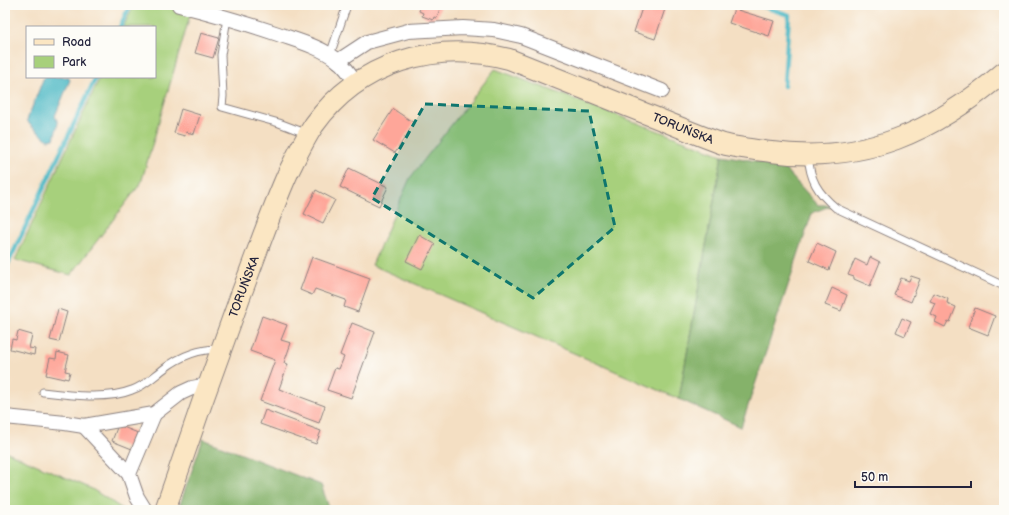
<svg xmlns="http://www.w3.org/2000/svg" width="1009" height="515" viewBox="0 0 1009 515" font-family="'Balsamiq Sans',sans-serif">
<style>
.green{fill:#a7d07b;stroke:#64795b}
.forest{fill:#85b26b;stroke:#546a53}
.water{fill:#49b7c4;stroke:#366c80}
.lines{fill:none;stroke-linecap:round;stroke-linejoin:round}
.stream{stroke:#49b7c4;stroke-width:4.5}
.building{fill:#fea699}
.lane-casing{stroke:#8b807f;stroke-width:9}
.street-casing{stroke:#8b807f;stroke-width:16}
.secondary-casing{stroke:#8b807f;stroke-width:22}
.lane{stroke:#fff;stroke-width:7}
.street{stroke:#fff;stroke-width:14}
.secondary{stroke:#fbe6c3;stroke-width:20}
.marked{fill:#0f766e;fill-opacity:0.2;stroke:#0f766e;stroke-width:3;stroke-dasharray:8 5;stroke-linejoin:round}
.labels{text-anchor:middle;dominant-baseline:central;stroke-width:4;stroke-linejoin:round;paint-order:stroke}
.street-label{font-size:12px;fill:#22223b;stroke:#fdfcf7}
</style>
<rect width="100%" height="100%" fill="#fdfcf7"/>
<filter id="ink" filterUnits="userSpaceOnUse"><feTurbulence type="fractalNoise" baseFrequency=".025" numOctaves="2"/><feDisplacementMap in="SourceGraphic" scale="8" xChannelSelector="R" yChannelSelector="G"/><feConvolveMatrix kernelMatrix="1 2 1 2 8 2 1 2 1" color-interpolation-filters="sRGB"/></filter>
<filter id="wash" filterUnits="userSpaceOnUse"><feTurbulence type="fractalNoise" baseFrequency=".012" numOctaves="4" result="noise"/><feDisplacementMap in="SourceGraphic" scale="16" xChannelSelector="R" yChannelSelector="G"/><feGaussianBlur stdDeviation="0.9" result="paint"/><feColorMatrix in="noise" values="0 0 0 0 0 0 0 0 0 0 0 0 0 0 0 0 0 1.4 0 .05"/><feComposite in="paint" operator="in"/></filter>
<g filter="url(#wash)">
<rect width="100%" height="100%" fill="#f4dfc3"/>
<g class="green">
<polygon points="134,5 163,5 191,12 141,183 71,275 15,260 100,77 155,77 155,27 123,27"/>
<polygon points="495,69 722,155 679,399 372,265 410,178"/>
<polygon points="5,451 92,489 124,510 5,510"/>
</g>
<g class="forest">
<polygon points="722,155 778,165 784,168 818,205 832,205 812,213 741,427 679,399"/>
<polygon points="203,439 321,485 330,510 178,510"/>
</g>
<polygon class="water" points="44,77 68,77 70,80 55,116 58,123 54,139 48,140 30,125 27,120"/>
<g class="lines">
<g class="stream">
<polyline points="759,5 789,15 784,86"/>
<polyline points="120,27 130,5"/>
<polyline points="5,270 96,77"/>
</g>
</g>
<g id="blocks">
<g class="building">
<polygon points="421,5 441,5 437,18 434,17 433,20 422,16 423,13 419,11"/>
<polygon points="643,5 653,5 665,9 655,39 634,32"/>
<polygon points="734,9 774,21 769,36 729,23"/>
<polygon points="201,33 219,38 213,58 195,53"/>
<polygon points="181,109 200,115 194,134 186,132 185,136 174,133"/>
<polygon points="393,109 414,123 395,153 373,140"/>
<polygon points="349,168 388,187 379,206 340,187"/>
<polygon points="316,190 335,200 323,223 304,214"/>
<polygon points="419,235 435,244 422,269 406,261"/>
<polygon points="817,243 836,252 829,270 809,261"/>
<polygon points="312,257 370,278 358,312 344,307 346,300 315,289 312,295 300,290"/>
<polygon points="870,257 880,262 870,286 854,279 854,277 848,275 855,259 867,265"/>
<polygon points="911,276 920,279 911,302 894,295 901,278 909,281"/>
<polygon points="832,288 847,295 841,311 825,305"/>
<polygon points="934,293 948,299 947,303 956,307 950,322 948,321 945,327 935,322 937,317 930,314 935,303 930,301"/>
<polygon points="975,308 995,316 988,335 968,327"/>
<polygon points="58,309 67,312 59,342 50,340"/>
<polygon points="262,316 287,325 281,340 291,343 284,363 288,364 279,389 325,406 319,423 260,401 275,360 250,351"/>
<polygon points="902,318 911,322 905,336 896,332"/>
<polygon points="352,323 375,332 351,398 327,390 335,368 339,369 344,357 340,355"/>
<polygon points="18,331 32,335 29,348 35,349 34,355 10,349 12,339 16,340"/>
<polygon points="57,352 69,355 65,371 70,372 68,379 64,378 64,379 46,375 50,358 56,359"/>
<polygon points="265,410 321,431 316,444 260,424"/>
<polygon points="118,425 138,433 132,449 112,441"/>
</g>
</g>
</g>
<g filter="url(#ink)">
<use href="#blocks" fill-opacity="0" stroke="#8b807f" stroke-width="1"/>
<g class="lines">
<g class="lane-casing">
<g id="lane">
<polyline points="227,18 221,55 223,96 222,107 279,123 308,134"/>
<polyline points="330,55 347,5"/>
<path d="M808,155c2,25 9,37 28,53l168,78"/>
<path d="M43,392c25,3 65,8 89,-2 13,-4 22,-14 33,-22 16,-12 34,-19 54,-19"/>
</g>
</g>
<g class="street-casing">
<g id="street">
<path d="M179,5c33,8 66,18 99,29 20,7 43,13 59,26 8,6 14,15 19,23"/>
<polyline points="338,61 367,42 408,31 463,28 494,30 521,36 662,91"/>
<polyline points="5,417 65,423 84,426 154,414 181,393 192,388 208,385"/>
<polyline points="84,426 129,474"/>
<polyline points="145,510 137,497 129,474 154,414"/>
</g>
</g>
<g class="secondary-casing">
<g id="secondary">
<path id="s1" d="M165,510c24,-71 49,-142 75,-213 16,-41 30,-84 48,-124 8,-16 16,-33 26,-48 45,-63 121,-85 195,-66 45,18 90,36 135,54 26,10 53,22 79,31 15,4 33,6 48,8 94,12 163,-20 233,-80"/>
</g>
</g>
<use href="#lane" class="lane"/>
<use href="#street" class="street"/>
<use href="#secondary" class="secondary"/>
</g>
</g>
<path class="marked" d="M425,104l164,7 26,116 -82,71 -161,-100z"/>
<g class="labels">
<g class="street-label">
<text stroke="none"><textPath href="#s1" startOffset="820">TORUŃSKA</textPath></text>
<text stroke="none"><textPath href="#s1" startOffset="237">TORUŃSKA</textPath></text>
</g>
</g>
<rect width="1009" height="515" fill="none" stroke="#fdfcf7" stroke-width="20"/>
<rect x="26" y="26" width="130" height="52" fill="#fdfcf7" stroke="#a5a5ac"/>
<rect x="34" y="39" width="20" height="6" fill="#fbe6c3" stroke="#a5a5ac"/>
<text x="62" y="46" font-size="12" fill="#22223b">Road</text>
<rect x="34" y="56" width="20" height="12" fill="#a7d07b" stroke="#a5a5ac"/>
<text x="62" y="66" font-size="12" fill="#22223b">Park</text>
<path d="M855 481v6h116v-6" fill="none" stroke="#22223b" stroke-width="2"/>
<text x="861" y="481" font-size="12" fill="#22223b" stroke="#fdfcf7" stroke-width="3" paint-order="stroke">50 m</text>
</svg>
